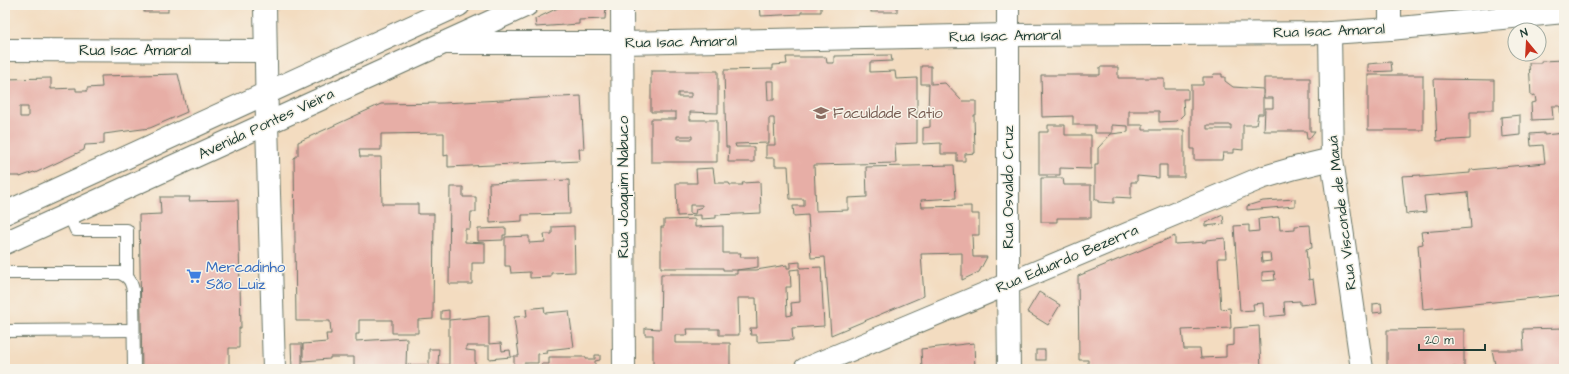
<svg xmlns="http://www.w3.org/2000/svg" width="1569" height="374" viewBox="0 0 1569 374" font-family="'Architects Daughter',sans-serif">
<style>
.building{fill:#e7aea6;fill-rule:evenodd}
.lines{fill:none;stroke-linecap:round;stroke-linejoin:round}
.service-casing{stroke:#697565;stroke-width:14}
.minor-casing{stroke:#697565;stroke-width:24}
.tertiary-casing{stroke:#697565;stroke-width:24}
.primary-casing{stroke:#697565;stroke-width:24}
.service{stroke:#fff;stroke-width:12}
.minor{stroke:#fff;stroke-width:22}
.tertiary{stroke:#fff;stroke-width:22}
.primary{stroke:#fff;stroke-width:22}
.labels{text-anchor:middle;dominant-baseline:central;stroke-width:3;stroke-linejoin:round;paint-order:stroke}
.street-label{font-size:15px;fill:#1f3d34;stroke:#f7f3e8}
.education-label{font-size:15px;fill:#785e54;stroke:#f7f3e8;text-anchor:start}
.shop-label{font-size:15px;fill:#366cbe;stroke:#f7f3e8;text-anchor:start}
</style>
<rect width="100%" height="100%" fill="#f7f3e8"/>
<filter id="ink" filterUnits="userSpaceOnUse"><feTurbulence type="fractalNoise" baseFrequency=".025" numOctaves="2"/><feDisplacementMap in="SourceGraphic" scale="8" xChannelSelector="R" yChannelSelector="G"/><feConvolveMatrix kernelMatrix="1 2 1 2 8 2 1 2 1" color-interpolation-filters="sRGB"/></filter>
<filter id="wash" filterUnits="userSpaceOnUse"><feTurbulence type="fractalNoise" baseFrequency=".012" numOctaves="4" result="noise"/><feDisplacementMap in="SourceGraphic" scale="16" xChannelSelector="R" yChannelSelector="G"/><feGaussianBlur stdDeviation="0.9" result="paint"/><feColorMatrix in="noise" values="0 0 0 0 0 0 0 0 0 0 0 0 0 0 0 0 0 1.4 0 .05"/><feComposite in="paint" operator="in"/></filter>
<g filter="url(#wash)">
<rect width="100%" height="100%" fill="#f3dcc0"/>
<g id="blocks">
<g class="building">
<rect x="144" y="5" width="24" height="7"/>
<polygon points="564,5 606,5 605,19 579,20 579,24 536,27 535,19"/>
<polygon points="760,5 821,5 821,12 801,12 801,14 761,16"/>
<rect x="871" y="5" width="26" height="7"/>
<path d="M891,55l1,6 -22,1v10l25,-1 1,8 21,-1v65l-22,1 1,19 -82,2 2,46 32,-1v-12l19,-1 -1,-30 88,-2 2,33 -35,2 1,7 49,-1v8h8v21h-7l1,22h14l-8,15 -17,8v-27l-41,1 3,42 -93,39 -6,-78 -14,1 -3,-43 -14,1 -1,-10h11v-7h-14l-2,-33h-13v-8h-9v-13h9l-1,-27h-5v25l-34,1 1,3h18v15h-26l1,-15h-3l-2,-77 49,-1v-4l14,-1 -1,-7h40l1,6h7v-7zM767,81h7v19h-6z"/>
<polygon points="1564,60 1564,118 1561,119 1560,106 1552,106 1553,119 1532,120 1531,103 1536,102 1535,95 1531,96 1529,63 1541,63 1541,61"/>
<polygon points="1391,62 1392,71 1368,72 1368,64"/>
<polygon points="921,66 931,66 931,84 945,83 962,101 976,101 976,115 974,115 975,153 965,154 965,161 957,161 957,154 941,154 941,143 923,144 923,128 930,127 930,114 928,114 929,84 921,84"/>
<polygon points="1100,67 1118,67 1118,78 1164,78 1164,89 1188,89 1188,99 1183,99 1184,114 1177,121 1159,122 1159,111 1129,111 1129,125 1143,125 1143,130 1184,130 1184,177 1167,177 1167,165 1159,165 1159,178 1137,176 1137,182 1131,182 1131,198 1114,197 1114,203 1098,202 1098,200 1095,200 1095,165 1098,165 1098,148 1111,134 1128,132 1128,126 1112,125 1112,133 1095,133 1095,125 1073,125 1073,116 1042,117 1041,75 1100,75"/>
<path d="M651,71h67v42l-28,-1v8h27v42h-66v-43h25v-7h-25zM678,93h13v4h-13zM677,136h15v3h-15z"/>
<path d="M178,74l9,38 -37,16 -46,6v10l-19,1 -1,5 -49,23 -1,-1 -14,5v-1h-13v5h-2v-102l46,-1v11l25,-1v3h11v-3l15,-1 -1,-11zM20,107h8v10h-8z"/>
<path d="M1214,74h8v3h3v4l8,6 30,2v25h-5l-2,11h-13v25l-9,-1v4h-11l-1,7h-28v-11h-3v-64h12v-8h10zM1207,125h24v4h-24z"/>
<rect x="1368" y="75" width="55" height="55"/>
<polygon points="1264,78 1310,78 1310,131 1315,131 1309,139 1307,139 1306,131 1264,131 1265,108 1273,108 1273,98 1264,98"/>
<polygon points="1434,79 1494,80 1494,110 1478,110 1478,112 1470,112 1470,139 1437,141"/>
<polygon points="581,96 584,149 579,149 580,161 448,167 448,155 444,156 444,133 381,134 381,150 359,150 360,157 381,157 382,204 418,204 418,214 434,214 433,319 418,320 418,333 392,333 392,320 359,320 359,334 356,334 356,341 407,338 406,365 429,365 429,349 439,349 438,365 449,365 449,320 489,316 489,344 501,343 502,351 510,350 511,357 489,359 489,346 466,346 466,350 475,351 475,369 354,369 354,357 330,357 330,359 303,361 303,344 327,342 326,334 331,334 330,321 296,321 294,158 298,155 298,142 381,104 443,103"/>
<polygon points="1520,115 1520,135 1502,137 1501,117"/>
<polygon points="1048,125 1065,125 1065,135 1091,135 1091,169 1060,168 1060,175 1039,175 1039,132 1048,132"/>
<polygon points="1544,133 1544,135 1564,133 1564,295 1423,309 1418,245 1423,244 1421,232 1471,228 1468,192 1424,196 1426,212 1406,214 1402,176 1421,175 1421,177 1470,173 1470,170 1545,163 1543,145 1531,146 1530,134"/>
<path d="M713,168l2,15h14l1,2h13l-1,-2 18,-1 1,31 -45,2v3l-15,1v-4l-24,1 -1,-33h21l-1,-14zM690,205h12v2l-6,2 -1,5 -5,-1z"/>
<polygon points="1041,178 1063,178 1064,185 1091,185 1091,218 1057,218 1057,222 1041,222"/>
<polygon points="569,180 570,214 522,215 522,221 490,223 489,183"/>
<polygon points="450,187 463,187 463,197 476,197 476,212 471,212 470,229 465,229 465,242 485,243 485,263 472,263 472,284 449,284"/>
<polygon points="160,197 190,197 189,201 238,200 241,328 239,328 239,348 229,348 229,369 142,369 139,215 161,214"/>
<polygon points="1295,199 1295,206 1247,210 1247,206 1263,201"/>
<polygon points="1223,215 1224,224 1205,226 1205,223"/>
<path d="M1279,217l1,13 15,-1v-3l15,-1 2,23 -6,1 3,31 4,-1 3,24 -16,2v-4l-16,1 1,13 -21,2 -1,-14 -10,1 1,6 -14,1 -6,-85 15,-1v7l10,-1 -1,-12zM1261,253h9l1,8 -9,1zM1274,271l1,9 -13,1v-9z"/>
<path d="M695,219v8l28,-1v27h18l-1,4h18v10l-21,3h19l31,-5v3h3v-5l10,-1v6l21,-1 3,59 -32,2 1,12 -36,2v-7h-6l-1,-7h7l-1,-30h-18l1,37h-20v-6h-32l1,6h-13v8h55v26h-77v-34h-8v-7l15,1 1,-55h76v-4h-14v-2h-62v-41h3v-7zM799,269l1,33 -9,1 1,12 -5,1 -1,-29h5l-1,-17z"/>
<polygon points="574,226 575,272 551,273 551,277 530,278 530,272 511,273 510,266 505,266 505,237 529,236 529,243 545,242 544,234 552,234 552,227"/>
<polygon points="506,228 506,235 503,235 503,240 478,241 478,229"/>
<polygon points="1175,236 1175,244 1206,242 1206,240 1225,238 1226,258 1218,258 1221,309 1230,308 1231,328 1182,330 1184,349 1200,349 1201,358 1226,357 1226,346 1234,345 1234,328 1259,326 1261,369 1088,369 1088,360 1079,360 1078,276"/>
<polygon points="1039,292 1060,305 1048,325 1027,312"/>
<polygon points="1381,303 1382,312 1373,313 1373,304"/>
<polygon points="544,307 545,313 569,311 574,347 546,350 547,353 538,354 538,363 524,363 524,368 514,368 514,356 519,356 514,317 527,316 526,309"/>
<polygon points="449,310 449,319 441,319 441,311"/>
<polygon points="1564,328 1564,369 1496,369 1492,350 1524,350 1523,329"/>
<polygon points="1464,329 1464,368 1450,367 1449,369 1387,369 1387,330"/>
<polygon points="974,343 975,369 922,369 921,349"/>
<polygon points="291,344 302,344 302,369 292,369"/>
<rect x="1036" y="350" width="9" height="10"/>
<polygon points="595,355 600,355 600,360 595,361 595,369 541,369 541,364 549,364 549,357 586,357 586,359 595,359"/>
</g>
</g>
</g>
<g filter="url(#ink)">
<use href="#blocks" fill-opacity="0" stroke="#697565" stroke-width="1"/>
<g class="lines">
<g class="service-casing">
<g id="service">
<polyline points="69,214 76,230 127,230 127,276"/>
<path d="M5,273h115c9,4 11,8 13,17l1,79"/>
<polyline points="5,331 133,330"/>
</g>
</g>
<g class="minor-casing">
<g id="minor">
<polyline points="1390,5 1390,29"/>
<polyline points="1330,33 1332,159 1362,369"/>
<polyline points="444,43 622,43 1008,35 1330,33 1390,29 1564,12"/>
<polyline points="5,50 265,51"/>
<polyline points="267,123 274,369"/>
<polyline points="805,369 1261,178 1295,168 1332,159"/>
</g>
</g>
<g class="tertiary-casing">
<g id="tertiary">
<polyline points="265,5 267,123"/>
<polyline points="622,5 624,369"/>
<polyline points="1008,5 1008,283 1009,369"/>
</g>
</g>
<g class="primary-casing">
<g id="primary">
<polyline points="5,213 459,5"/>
<polyline points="5,243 527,5"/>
</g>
</g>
<use href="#service" class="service"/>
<use href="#minor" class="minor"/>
<use href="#tertiary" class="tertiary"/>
<use href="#primary" class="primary"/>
</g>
</g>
<defs>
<g id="university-bare" transform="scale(1.2)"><path d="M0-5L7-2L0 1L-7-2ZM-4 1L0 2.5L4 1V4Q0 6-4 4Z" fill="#8d6e63" stroke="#f7f3e8" stroke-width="2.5" paint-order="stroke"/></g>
<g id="supermarket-bare" transform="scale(1.2)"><path d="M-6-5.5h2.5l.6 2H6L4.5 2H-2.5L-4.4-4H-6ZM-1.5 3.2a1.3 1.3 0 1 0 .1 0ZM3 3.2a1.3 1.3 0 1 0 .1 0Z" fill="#3f7fe0" stroke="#f7f3e8" stroke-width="2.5" paint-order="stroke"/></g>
</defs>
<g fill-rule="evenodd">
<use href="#university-bare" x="821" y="113"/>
<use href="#supermarket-bare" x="194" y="276"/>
</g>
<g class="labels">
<g class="street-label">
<text transform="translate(1329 31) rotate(-2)">Rua Isac Amaral</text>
<text transform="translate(1005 36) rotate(-1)">Rua Isac Amaral</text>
<text transform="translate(681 42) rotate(-1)">Rua Isac Amaral</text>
<text x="135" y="50">Rua Isac Amaral</text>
<text transform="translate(266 124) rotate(-25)">Avenida Pontes Vieira</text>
<text transform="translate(623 187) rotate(-90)">Rua Joaquim Nabuco</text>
<text transform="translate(1008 187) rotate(-90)">Rua Osvaldo Cruz</text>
<text transform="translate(1342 213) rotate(-97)">Rua Visconde de Mauá</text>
<text transform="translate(1067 259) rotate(-23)">Rua Eduardo Bezerra</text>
</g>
<g class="education-label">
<text x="833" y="113">Faculdade Ratio</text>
</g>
<g class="shop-label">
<text x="206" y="267">Mercadinho<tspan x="206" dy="17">São Luiz</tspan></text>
</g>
</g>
<rect width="1569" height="374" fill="none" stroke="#f7f3e8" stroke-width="20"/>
<g transform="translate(1527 42) rotate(342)"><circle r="19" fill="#f7f3e8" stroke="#a1aaa0"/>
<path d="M0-3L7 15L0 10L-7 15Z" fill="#c8321e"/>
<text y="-6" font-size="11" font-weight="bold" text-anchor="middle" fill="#1f3d34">N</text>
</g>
<path d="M1419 344v6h66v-6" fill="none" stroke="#1f3d34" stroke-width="2"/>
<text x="1425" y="344" font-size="12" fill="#1f3d34" stroke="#f7f3e8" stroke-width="3" paint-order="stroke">20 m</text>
</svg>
